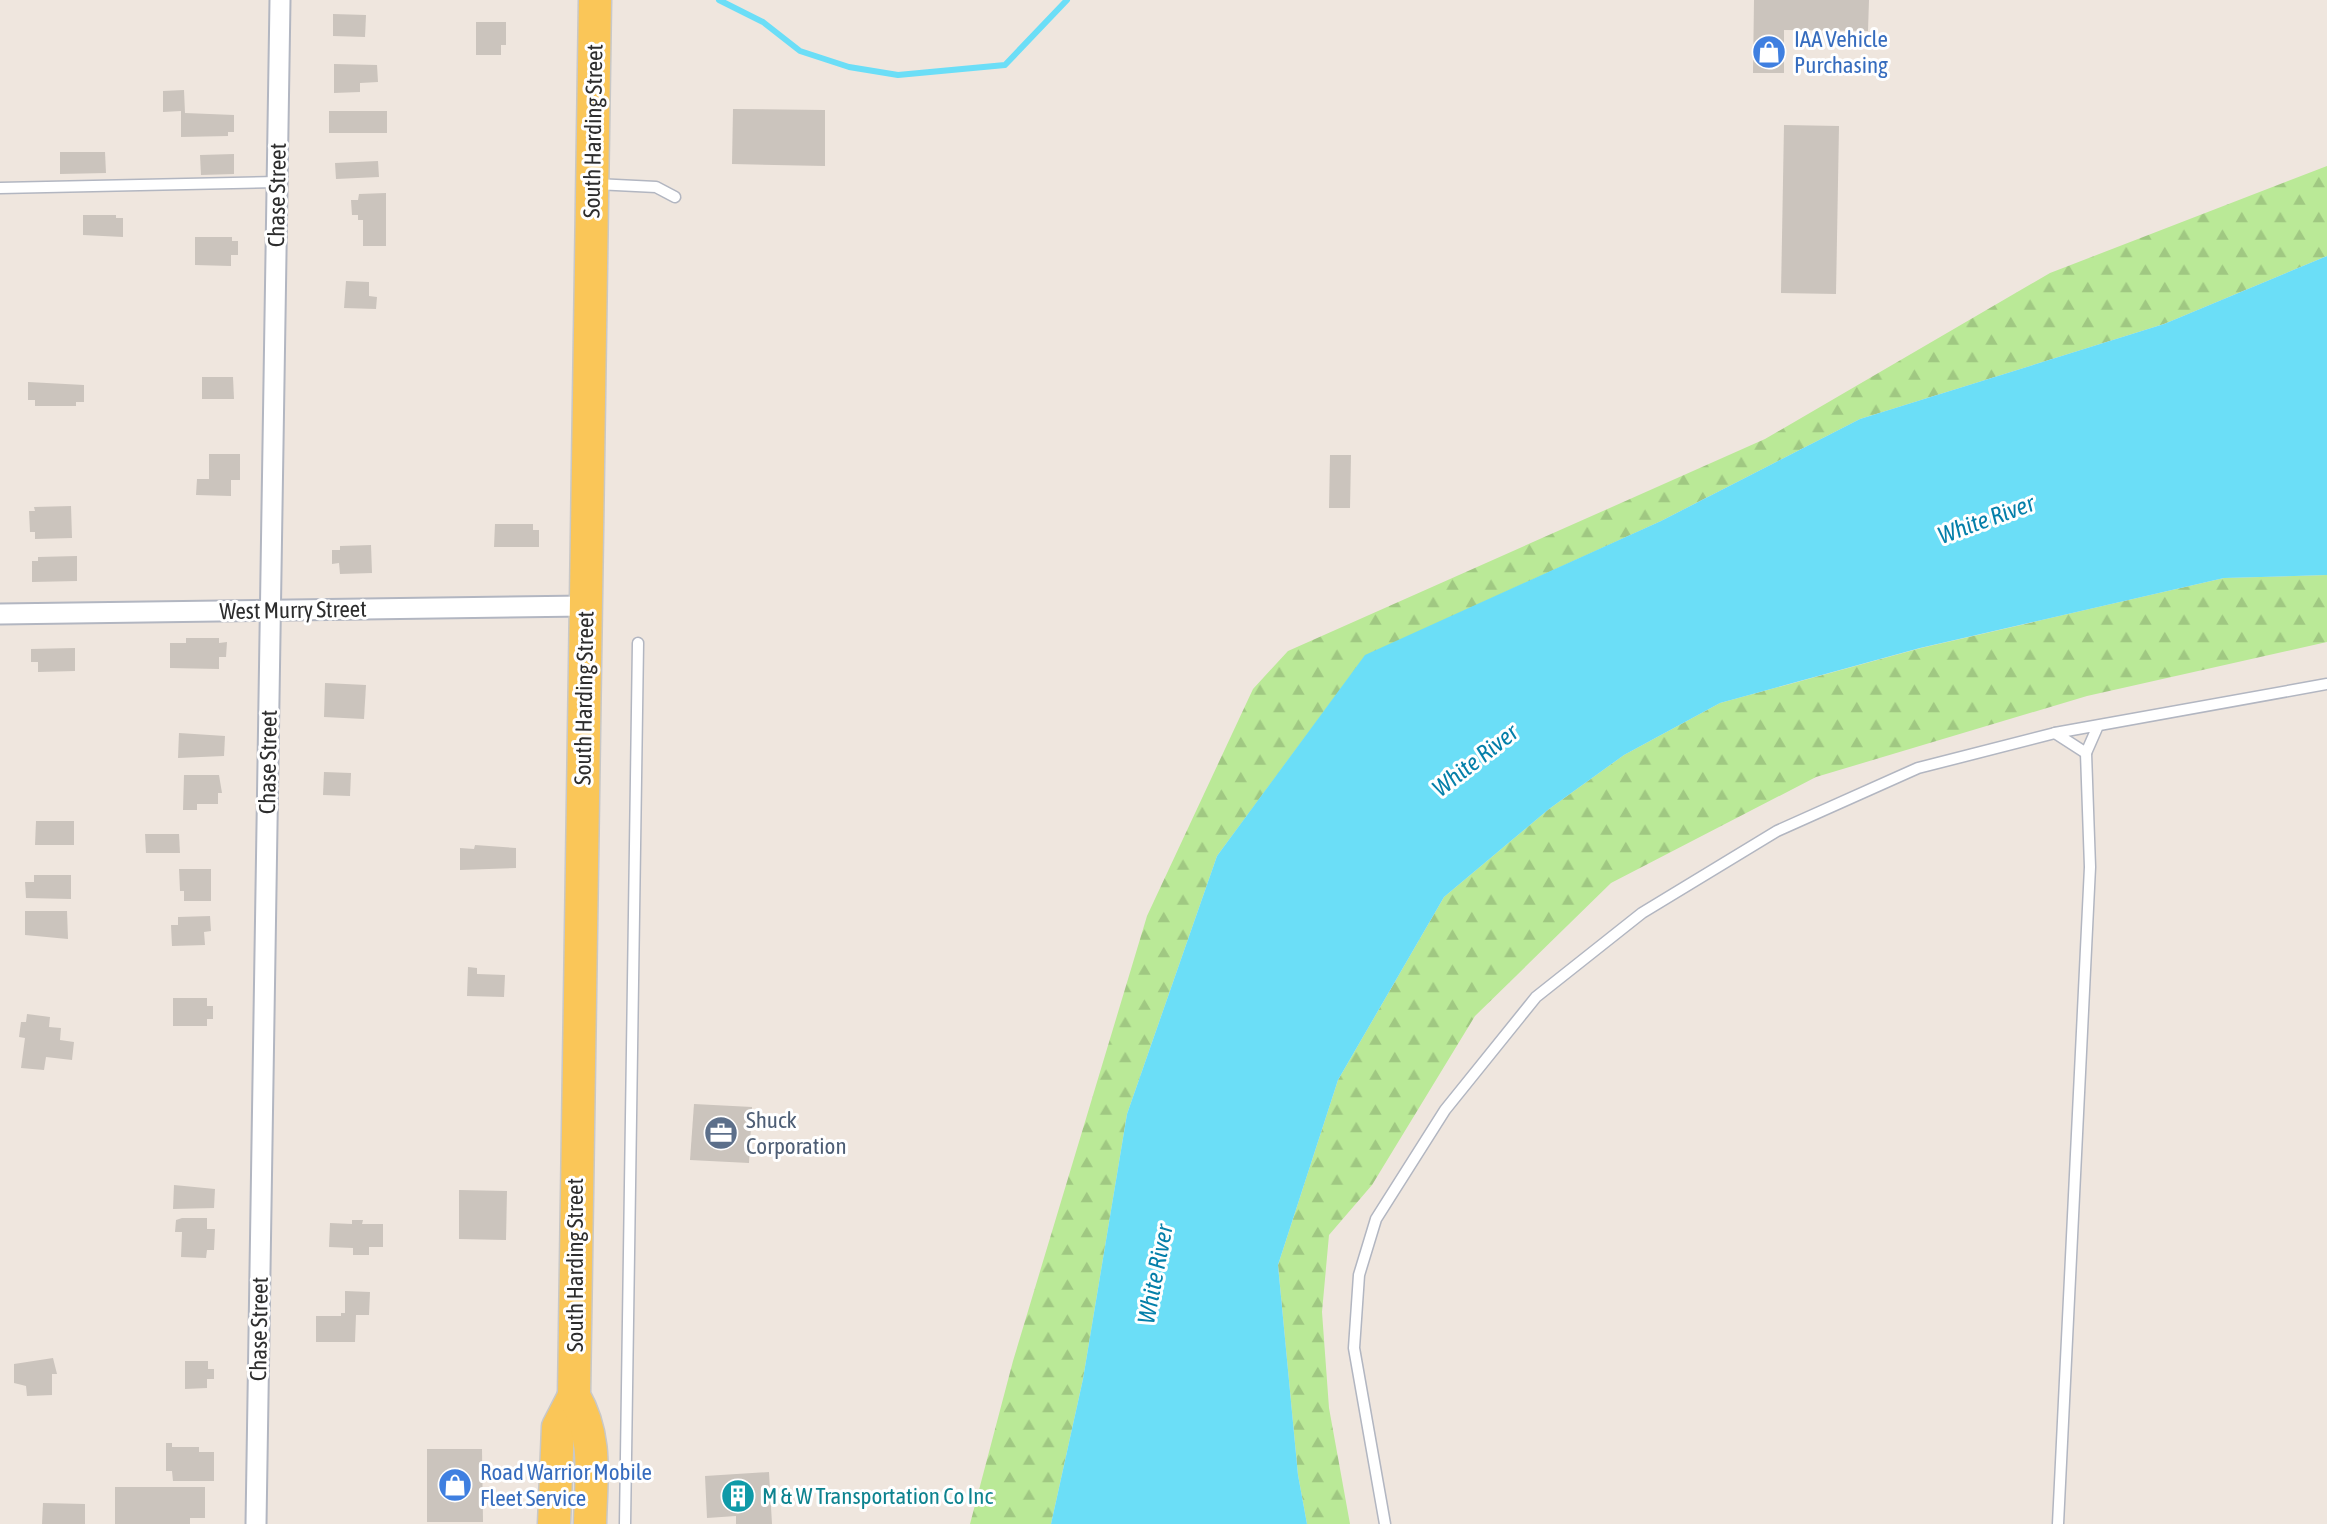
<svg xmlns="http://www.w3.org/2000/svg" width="2327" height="1524" viewBox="0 0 2327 1524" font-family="'Asap Condensed',sans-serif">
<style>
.forest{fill:url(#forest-firs)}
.water{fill:#6bdef7}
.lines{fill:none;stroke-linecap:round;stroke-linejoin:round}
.stream{stroke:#6bdef7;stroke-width:6}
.building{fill:#cbc4bd}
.lane-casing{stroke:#b2b6c1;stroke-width:13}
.street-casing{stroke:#b2b6c1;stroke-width:23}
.primary-casing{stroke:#c8c8c8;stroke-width:35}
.lane{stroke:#fff;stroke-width:10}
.street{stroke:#fff;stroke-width:19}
.primary{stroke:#fac658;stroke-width:32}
.labels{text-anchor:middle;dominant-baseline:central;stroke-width:6;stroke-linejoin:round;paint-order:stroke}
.shop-label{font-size:23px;fill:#366cbe;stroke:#fff;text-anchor:start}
.street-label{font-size:23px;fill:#2d2d2d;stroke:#fff}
.service-label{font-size:23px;fill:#4e5e75;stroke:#fff;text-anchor:start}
.culture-label{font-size:23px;fill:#0d838f;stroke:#fff;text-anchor:start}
.water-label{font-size:24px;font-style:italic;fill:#047fa9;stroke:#fff}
</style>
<defs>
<pattern id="forest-firs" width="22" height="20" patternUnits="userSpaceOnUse" patternTransform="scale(1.75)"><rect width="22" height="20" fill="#bae997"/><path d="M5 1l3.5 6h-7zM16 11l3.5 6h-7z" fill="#a0c882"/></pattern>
</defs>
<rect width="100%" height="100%" fill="#efe6de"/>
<g class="forest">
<polygon points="2327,166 2327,256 2164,324 1860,419 1661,521 1365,656 1217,856 1127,1114 1083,1379 1051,1524 970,1524 1013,1361 1147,916 1253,689 1288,651 1765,439 2050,273"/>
<polygon points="2327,575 2327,642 2087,696 1816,777 1611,883 1475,1016 1372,1185 1329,1235 1322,1312 1329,1408 1350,1524 1307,1524 1298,1475 1278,1265 1338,1080 1444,897 1549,809 1624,755 1720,703 1921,648 2224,578"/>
</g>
<polygon class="water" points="2327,256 2327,575 2224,578 1920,648 1720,703 1624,755 1549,809 1444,897 1338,1080 1278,1265 1298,1475 1307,1524 1051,1524 1083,1379 1127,1114 1217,856 1365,655 1661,521 1860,419 2164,324"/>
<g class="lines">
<polyline class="stream" points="719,0 763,22 800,51 849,67 898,75 1005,65 1067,0"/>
</g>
<g class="building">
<polygon points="1754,0 1869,0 1868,31 1784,30 1784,73 1753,73"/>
<polygon points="333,14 366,15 365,37 333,36"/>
<polygon points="476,22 506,22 506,45 501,45 501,55 476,55"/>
<polygon points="334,64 377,65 378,82 360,83 360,92 334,93"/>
<polygon points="184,90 185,113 234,115 234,132 228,132 228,136 181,137 181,111 163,112 163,91"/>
<polygon points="733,109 825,110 825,166 732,164"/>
<rect x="329" y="111" width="58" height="22"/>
<polygon points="1784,125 1839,126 1836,294 1781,293"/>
<polygon points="60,152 105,152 106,173 60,174"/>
<polygon points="234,154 234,174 201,175 200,155"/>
<polygon points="378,161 379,177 336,179 335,163"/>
<polygon points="386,193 386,246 363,246 363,220 358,220 358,215 352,215 351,200 358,200 359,194"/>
<polygon points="83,215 116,215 116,218 123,218 123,237 83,235"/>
<polygon points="195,237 232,237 232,241 238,241 238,255 231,255 231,266 195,265"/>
<polygon points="346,281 369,282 369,296 377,297 376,309 344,308"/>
<polygon points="202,377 233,377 234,399 202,399"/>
<polygon points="28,382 84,385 84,402 76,402 76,406 35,406 35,400 28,400"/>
<polygon points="209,454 240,454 240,480 231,480 231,496 196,495 197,479 209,479"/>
<polygon points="1330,455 1351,455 1350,508 1329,508"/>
<polygon points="71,506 72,538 35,539 35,532 30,532 29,511 35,511 34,507"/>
<polygon points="495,524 533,524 533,530 539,530 539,547 494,547"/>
<polygon points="371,545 372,573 340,574 339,563 332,564 332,550 340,550 340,546"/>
<polygon points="77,556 77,581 32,582 32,561 38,561 38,557"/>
<polygon points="186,638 219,638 219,643 227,642 226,657 219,657 219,669 170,668 170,643 186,643"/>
<polygon points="75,648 75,671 38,672 38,662 31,662 31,649"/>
<polygon points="325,683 366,685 364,719 324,717"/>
<polygon points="179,733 225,736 224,756 178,758"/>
<polygon points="324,772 351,773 350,796 323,795"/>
<polygon points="184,775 219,775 222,793 218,793 218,804 197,804 197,810 183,810"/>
<polygon points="36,821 74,821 74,845 35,845"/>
<polygon points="145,834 179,834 180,853 146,853"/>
<polygon points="475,845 516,848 516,868 460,870 460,848 474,849"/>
<polygon points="179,869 211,869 211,901 184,901 184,891 180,891"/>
<polygon points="34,875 71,875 71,899 26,898 25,882 34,882"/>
<polygon points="25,911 67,911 68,939 25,935"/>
<polygon points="210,916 211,931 204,932 205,945 172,946 171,925 178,925 178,917"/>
<polygon points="468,967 477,968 477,974 505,975 504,997 467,996"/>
<polygon points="173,998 207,998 207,1006 213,1006 213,1019 207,1019 207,1026 173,1026"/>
<polygon points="27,1014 50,1017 49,1027 61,1028 60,1040 74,1042 72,1060 46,1057 44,1070 21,1068 25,1038 19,1037 21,1022 26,1022"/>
<polygon points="694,1104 752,1107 749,1163 690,1160"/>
<polygon points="174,1185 215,1189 214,1208 173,1209"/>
<polygon points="459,1190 507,1191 506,1240 459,1239"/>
<polygon points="182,1218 207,1218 207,1229 215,1229 214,1250 207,1250 206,1258 181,1257 182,1232 175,1232 176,1220"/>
<polygon points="352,1220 363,1220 362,1224 383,1224 383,1247 369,1247 369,1255 353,1255 353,1248 329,1247 330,1223 352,1224"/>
<polygon points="345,1291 370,1292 369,1315 356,1315 355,1342 316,1342 316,1316 341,1316 341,1313 345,1313"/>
<polygon points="53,1358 57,1374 52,1374 52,1395 27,1396 26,1386 14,1383 14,1364"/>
<polygon points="185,1361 208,1361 208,1369 214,1369 214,1379 207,1379 207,1388 185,1389"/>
<polygon points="166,1443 172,1443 172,1447 199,1447 199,1452 214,1452 214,1481 173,1481 172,1471 166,1471"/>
<polygon points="427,1449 482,1449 483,1522 427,1522"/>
<polygon points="769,1472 772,1524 736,1524 736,1516 707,1518 705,1476"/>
<polygon points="115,1487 205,1487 205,1518 190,1518 190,1524 115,1524"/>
<polygon points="43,1503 85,1504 85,1524 42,1524"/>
</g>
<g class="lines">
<g class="lane-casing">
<g id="lane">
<polyline points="596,184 656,187 675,197"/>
<polyline points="0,188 277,182"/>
<polyline points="2097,728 2086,753 2055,733 2327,684"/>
<polyline points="625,1524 638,643"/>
<polyline points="1385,1524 1354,1348 1359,1275 1376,1219 1445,1110 1536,997 1642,913 1777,831 1918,768 2055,733"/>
<polyline points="2058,1524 2090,867 2086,753"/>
</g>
</g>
<g class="street-casing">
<g id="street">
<polyline points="0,614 585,606"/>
<polyline points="256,1524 280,0"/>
</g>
</g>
<g class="primary-casing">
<g id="primary">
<polyline points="554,1524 558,1427 574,1396"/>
<path d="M590,1524c1,-47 8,-86 -16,-128l21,-1396"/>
</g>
</g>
<use href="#lane" class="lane"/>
<use href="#street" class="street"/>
<use href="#primary" class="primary"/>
</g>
<defs>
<g id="shop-disc" transform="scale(1.75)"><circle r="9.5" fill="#3f7fe0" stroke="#fff"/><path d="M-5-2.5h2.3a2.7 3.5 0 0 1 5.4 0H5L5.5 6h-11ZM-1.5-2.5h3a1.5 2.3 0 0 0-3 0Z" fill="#fff"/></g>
<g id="office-disc" transform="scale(1.75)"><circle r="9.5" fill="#5c6f8a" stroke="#fff"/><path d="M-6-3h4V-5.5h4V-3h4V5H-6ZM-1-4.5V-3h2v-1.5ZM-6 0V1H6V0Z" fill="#fff"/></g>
<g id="building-disc" transform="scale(1.75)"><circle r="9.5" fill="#0f9aa8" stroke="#fff"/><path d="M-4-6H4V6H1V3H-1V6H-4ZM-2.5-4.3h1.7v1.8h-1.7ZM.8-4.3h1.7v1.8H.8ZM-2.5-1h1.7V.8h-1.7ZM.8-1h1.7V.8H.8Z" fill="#fff"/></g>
</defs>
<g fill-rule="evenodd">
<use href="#shop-disc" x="1769" y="52"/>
<use href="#office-disc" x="721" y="1133"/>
<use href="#shop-disc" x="455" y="1485"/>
<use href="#building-disc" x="738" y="1496"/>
</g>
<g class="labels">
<g class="shop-label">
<text x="1794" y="39">IAA Vehicle<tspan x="1794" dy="26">Purchasing</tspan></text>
<text x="480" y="1472">Road Warrior Mobile<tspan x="480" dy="26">Fleet Service</tspan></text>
</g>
<g class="street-label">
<text transform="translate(593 131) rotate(-89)">South Harding Street</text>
<text transform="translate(277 195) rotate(-89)">Chase Street</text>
<text transform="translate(293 610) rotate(-1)">West Murry Street</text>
<text transform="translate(584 698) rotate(-89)">South Harding Street</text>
<text transform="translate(268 762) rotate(-89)">Chase Street</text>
<text transform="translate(575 1265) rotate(-90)">South Harding Street</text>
<text transform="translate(259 1329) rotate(-89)">Chase Street</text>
</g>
<g class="service-label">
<text x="746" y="1120">Shuck<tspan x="746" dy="26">Corporation</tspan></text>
</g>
<g class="culture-label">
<text x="762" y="1496">M &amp; W Transportation Co Inc</text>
</g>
<g class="water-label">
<text transform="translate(1986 519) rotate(-20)">White River</text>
<text transform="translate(1475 760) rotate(-38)">White River</text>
<text transform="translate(1155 1274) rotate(-79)">White River</text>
</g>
</g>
</svg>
